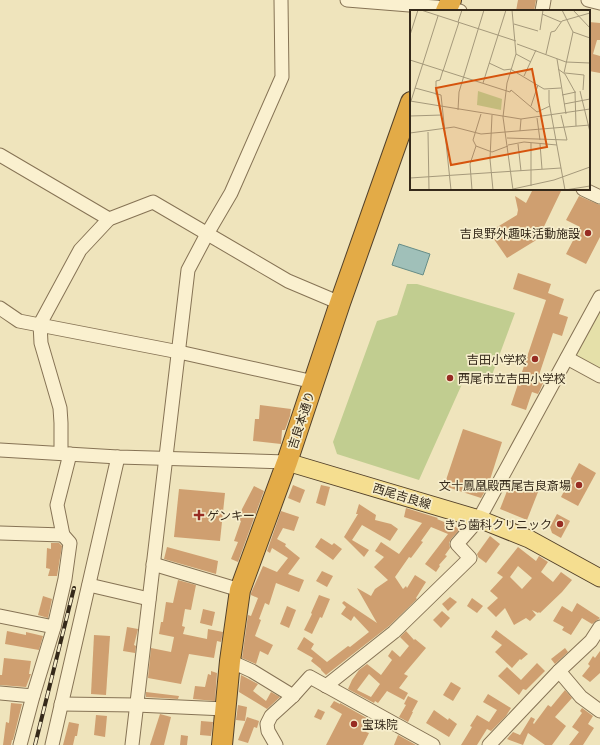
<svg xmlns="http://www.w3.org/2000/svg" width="600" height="745" viewBox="0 0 600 745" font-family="Lora,'Noto Sans JP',serif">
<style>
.farmland{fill:#e5e0a9}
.green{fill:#c1cd90}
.water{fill:#a0c0b9;stroke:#678d87}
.building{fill:#cf9f70;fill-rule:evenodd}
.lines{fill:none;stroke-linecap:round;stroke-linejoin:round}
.minor-casing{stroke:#867355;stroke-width:15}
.major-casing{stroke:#53412a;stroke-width:19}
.highway-casing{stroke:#53412a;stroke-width:22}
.minor{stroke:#faf0cf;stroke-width:13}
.major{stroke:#f5de90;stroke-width:17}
.highway{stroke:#e3ab47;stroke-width:20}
.rail-casing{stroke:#35291a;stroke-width:4}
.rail{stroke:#f6edcb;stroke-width:2.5;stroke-dasharray:8;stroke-linecap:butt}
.poi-dot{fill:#972c23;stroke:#f6edcb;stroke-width:1.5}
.labels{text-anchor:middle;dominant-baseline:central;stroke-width:3.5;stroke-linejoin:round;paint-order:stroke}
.poi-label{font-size:12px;fill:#35291a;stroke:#f6edcb;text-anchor:end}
.street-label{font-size:12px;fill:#35291a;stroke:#f6edcb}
.inset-road{fill:none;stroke:#a5997b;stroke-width:1}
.view{fill:#d6540d;fill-opacity:0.15;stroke:#d6540d;stroke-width:2}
.inset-edge{fill:none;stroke:#35291a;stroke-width:2}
</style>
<rect width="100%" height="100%" fill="#efe4bc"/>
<polygon class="farmland" points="600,306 600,373 572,358"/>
<polygon class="green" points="407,284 417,284 515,313 492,375 462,384 419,480 337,454 333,442 377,321 397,315"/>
<polygon class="water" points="399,244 430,254 423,275 392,265"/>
<g class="building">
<polygon points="518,0 536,0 534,11 516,11"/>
<polygon points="589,22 600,23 600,40 597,40 593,54 600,56 600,73 589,71"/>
<polygon points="533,189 562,189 538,239 507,258 489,232 517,215 518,210 515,196 526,203"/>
<polygon points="579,196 600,205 600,237 586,264 566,254 580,227 566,220"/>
<polygon points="518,273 551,284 548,293 564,299 559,314 568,317 562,336 553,333 537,381 543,383 540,390 538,394 532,392 526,410 511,405 546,300 513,289"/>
<polygon points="260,405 291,409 290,416 285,430 282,430 281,444 253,441 255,419 259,419"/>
<polygon points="463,429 502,442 488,486 481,498 444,486"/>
<polygon points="579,463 596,473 578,506 561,497"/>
<polygon points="511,481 538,492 527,520 500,509"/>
<polygon points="293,485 305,490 300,503 288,498"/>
<polygon points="321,485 330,487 325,506 316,503"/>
<polygon points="254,486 264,491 238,562 231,559 238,542 234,541 241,521 238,520 242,509"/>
<polygon points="179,489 225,493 220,541 174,537"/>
<polygon points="359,504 376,515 375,520 391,524 398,529 390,541 362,525 352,540 369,550 364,557 344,537 358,514 356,514"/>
<polygon points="406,508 438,518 437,519 456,527 457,525 461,528 451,539 449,543 450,548 445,555 447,556 439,565 440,566 436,572 425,564 448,534 431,527 421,541 423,542 411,558 409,557 395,577 403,589 406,586 407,588 415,575 426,582 416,598 417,599 389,626 326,675 321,670 321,669 311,661 313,658 297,649 304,637 314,644 311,649 327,662 348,646 350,647 369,632 354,616 351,621 341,614 346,607 342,603 344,601 377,623 357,588 371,596 375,589 388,580 374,567 384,557 375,551 381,542 399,554 422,523 404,517"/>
<polygon points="281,511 299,517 294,531 283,528 277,539 286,544 285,546 300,558 288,574 304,580 299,592 276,583 269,605 265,603 259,619 261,620 255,636 273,645 268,655 260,651 256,664 242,658 248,615 251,616 258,598 251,595 251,593 263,566 277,572 288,558 272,548 270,553 267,551"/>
<polygon points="557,514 570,521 561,538 552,533 550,527"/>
<polygon points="490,536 500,544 486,563 478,557 477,554"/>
<polygon points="321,538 332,545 334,543 342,549 333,560 315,547"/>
<polygon points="51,543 59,543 62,546 57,576 48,576 50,569 46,568 47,548 51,549"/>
<polygon points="167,547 218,561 216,574 164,559"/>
<path d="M518,547l18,14 3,-5 9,6 -7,10 12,10 8,-10 11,8 -10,12 -22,21 -1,-1 -1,1 -6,-3 4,5 -6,6 -4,-3 -12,7 -9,-17 -9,9 -9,-9 11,-10 -8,-7 13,-14 -6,-4zM518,566l14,12 -10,11 -12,-12z"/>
<polygon points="322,571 333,576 327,587 316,581"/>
<polygon points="178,580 196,585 191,610 185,609 182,626 185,627 183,634 207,639 208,629 223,632 221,642 217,641 214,658 189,654 181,684 148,678 151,648 171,652 174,637 159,634 161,622 163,622 166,602 173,603"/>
<polygon points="319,595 330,599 322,618 320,617 312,634 304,630 312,614 311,613"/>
<polygon points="43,596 52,599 48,618 38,615"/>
<polygon points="450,597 457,602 448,611 442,604"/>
<polygon points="472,598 483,606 477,613 467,606"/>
<polygon points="577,603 600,618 592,624 582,618 571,635 562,630 564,627 553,621 562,606 572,612"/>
<polygon points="287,606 296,610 289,628 280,624"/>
<polygon points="203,609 215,612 212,626 200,623"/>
<polygon points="442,611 450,618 441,628 433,620"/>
<polygon points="127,627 138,629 134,645 136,646 135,653 123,651"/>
<polygon points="496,630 528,654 521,660 520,659 512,668 495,652 502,645 491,637"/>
<polygon points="7,631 26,635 26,632 43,636 39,650 5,644"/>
<path d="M406,631l8,9 1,-1 11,9 -22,26 4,2 -9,12 9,5 -4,7 -17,-9 -9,12 -3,-2 -1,2 -26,-14 4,-9 7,-10 8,-6 14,11 11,-15 -4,-4 4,-6 8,7 9,-11 -9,-9zM369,674l11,10 -9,13 -14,-7z"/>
<polygon points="94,635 110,636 106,695 91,694"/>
<polygon points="565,648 568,652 555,664 551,659"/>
<polygon points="600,651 600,673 590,682 582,676 590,666 588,664 593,656 595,658"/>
<polygon points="4,658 31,661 29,674 31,674 26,687 0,685 0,675 2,675"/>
<polygon points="537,663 545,671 526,690 523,689 519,695 498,676 507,667 521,680"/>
<polygon points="211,671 217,673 215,701 193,699 195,686 205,687 208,674 211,675"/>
<polygon points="241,675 258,684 253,691 266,701 271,692 280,697 267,709 239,692"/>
<polygon points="451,682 461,688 453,701 443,695"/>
<polygon points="565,690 572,698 555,717 566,726 552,745 545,745 528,733 523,745 507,739 513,732 520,735 531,717 535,719 533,723 534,724 548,705 551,707"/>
<polygon points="146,692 179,696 178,699 146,697"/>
<polygon points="488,694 511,708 506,716 491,731 487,729 477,745 461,745 472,727 470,726 477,715 489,722 497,710 483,702"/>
<polygon points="408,696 418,701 412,712 413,712 408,722 399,717 406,705 404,704"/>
<polygon points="334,701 340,704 340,703 372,721 366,732 369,733 363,745 326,745 342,714 330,707"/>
<polygon points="11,703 22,704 13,740 12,740 11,745 3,745 6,722 9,723"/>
<polygon points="238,705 247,707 245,721 236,720"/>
<polygon points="582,708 593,716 588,724 594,728 583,745 569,745 579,732 572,727 582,713 580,711"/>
<polygon points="318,709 325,712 321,720 314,717"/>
<polygon points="434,710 448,720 449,718 457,724 449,737 426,723"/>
<polygon points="160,714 171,717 164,745 150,745"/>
<polygon points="96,715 107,716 105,737 94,735"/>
<polygon points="247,717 259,721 257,728 254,727 248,743 238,740"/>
<polygon points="201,721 213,722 211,736 200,735"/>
<polygon points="69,722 79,724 77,736 75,736 73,745 63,745"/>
<polygon points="181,735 188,736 187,745 180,745"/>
<polygon points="398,735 416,745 394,745"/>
</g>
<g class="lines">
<g class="minor-casing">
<g id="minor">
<polyline points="347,0 447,8 460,11"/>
<polyline points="588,0 600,3"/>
<polyline points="542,11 544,0"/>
<polyline points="0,155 109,219"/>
<polyline points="583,189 600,197"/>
<polyline points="0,308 19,321 179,352 314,382"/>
<polyline points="567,358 600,376"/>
<polyline points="0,450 118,457 287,462"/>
<polyline points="61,453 61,423 60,408 41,343 40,324 80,250 109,219 153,202 288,281 340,303"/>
<polyline points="0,533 63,535"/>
<polyline points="153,564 240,590"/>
<polyline points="89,585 149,599"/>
<polyline points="0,616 54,627"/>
<polyline points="230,661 252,671 293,696"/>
<polyline points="559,671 581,697 600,711"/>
<polyline points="326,686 394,632 470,558 457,544 479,519 600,297"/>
<polyline points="0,693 33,696"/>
<polyline points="61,704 136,705 225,709"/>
<polyline points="20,745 33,696 54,627 65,579 70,543 63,535 57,505 70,454"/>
<polyline points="52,745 118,457"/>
<polyline points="132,745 188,270 207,234 231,193 282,77 281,0"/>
<polyline points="276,745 268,731 267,724 271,716 293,696 310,677 433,745"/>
<polyline points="489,745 559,671 591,641 600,627"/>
</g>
</g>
<g class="major-casing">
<polyline id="major" points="287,462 479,519 529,539 600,578"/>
</g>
<g class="highway-casing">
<g id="highway">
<polyline points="446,11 451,0"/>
<polyline points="222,745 230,661 240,590 287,462 340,303 411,102"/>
</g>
</g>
<use href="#minor" class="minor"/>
<use href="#major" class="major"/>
<use href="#highway" class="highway"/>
<g class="rail-casing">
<polyline id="rail" points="35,745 74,588"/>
</g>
<use href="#rail" class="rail"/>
</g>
<g class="poi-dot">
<circle cx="588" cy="233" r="4"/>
<circle cx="535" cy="359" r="4"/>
<circle cx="450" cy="378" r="4"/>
<circle cx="579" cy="485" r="4"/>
<path d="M197 509h4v4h4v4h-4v4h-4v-4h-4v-4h4z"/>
<circle cx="560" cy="524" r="4"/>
<circle cx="354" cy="724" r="4"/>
</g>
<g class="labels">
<g class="poi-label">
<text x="580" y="233">吉良野外趣味活動施設</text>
<text x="527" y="359">吉田小学校</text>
<text x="458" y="378" text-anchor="start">西尾市立吉田小学校</text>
<text x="571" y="485">文十鳳凰殿西尾吉良斎場</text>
<text x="207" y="515" text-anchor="start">ゲンキー</text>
<text x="552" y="524">きら歯科クリニック</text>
<text x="362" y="724" text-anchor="start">宝珠院</text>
</g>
<g class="street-label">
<text transform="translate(301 420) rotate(-72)">吉良本通り</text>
<text transform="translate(402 496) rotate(17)">西尾吉良線</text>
</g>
</g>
<g transform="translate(410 10)">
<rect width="180" height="180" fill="#efe4bc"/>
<path d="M68,81l24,8 -1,11 -24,-5z" fill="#c1cd90"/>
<path class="inset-road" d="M11,0l95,31M152,0l11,22 -9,41M163,0l17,18M132,4l19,8M48,12l4,-12M104,14l24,7M130,20l3,-20M163,22l17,6M0,25l8,-25M107,34l49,18 24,1M106,44l15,8M136,44l5,-22 4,-1 7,-10 28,-8M147,49l9,55M0,50l100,32 1,-2 26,22 13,-6M79,53l15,7 8,-1M148,59l7,5 10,18 1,34M102,60l32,19 17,-1M33,61l16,-49M155,63l19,2 -1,15M114,66l12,-26M73,73l23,-73M5,78l26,7 10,95M139,80v12l16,88M170,81l10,41M26,85v-14l4,-1 3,-10M152,85l14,-3M0,91l111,18 69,-10M1,91l27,-85M154,94l26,-5M121,96l7,-21M48,100l1,-18 25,-82M71,104l-8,26 3,6 16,6 16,-6M82,105l-2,44 3,31M0,106l32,-1M93,107l10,73M93,107l4,-34 9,-29 -4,-44M127,108l3,22M110,121l1,-12M18,122l1,58M0,123l44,-6 27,7 109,-9M97,128l60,2 -6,-25M108,134l3,27M130,134l2,25M98,135l16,-3 33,3M0,168l151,-10M121,176v-43M103,179l41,-9 36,-13M62,180l-2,-26 6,-18M155,180l25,-4"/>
<path class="view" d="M122,59l15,78 -96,18 -15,-77z"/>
<rect width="180" height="180" class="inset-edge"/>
</g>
</svg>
